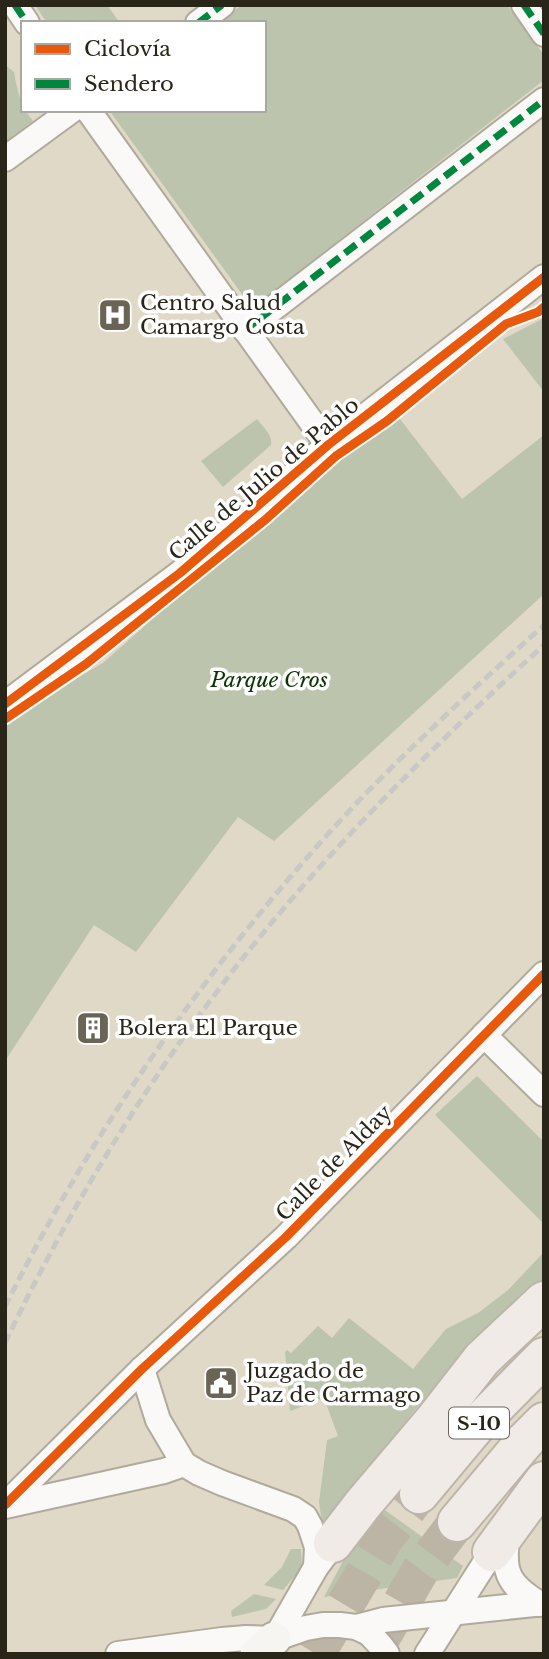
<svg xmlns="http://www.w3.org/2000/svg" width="549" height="1659" viewBox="0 0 549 1659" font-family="'Libre Baskerville',serif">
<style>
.green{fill:#bcc4ae}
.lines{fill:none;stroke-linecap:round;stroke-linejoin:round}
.highway-tunnel{stroke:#bcb5a5;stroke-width:38;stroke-dasharray:38 19;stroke-linecap:butt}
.street-casing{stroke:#b0aa9d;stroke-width:28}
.secondary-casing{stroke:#b0aa9d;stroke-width:37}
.highway-casing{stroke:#bdb4aa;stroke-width:42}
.street{stroke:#faf9f7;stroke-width:24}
.secondary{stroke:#f7f5f2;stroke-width:33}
.highway{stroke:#f0ebe7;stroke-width:38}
.rail{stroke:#cac8c4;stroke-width:5;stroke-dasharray:10 5;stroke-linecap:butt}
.quiet{stroke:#00873e;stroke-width:7;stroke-dasharray:14 7;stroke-linecap:butt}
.cycleway-casing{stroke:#fff;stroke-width:13}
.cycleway{stroke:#e8590c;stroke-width:9}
.labels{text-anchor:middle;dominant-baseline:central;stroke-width:7;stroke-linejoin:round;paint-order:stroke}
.shield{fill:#fff;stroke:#6a665e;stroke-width:2}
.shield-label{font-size:19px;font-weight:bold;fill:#2a2519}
.poi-label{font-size:21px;fill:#2a2519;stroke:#fff;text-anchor:start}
.street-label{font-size:21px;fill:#2a2519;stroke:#fff}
.park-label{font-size:21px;font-style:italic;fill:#0b3500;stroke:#fff}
</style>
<rect width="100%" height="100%" fill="#e0d9c8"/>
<g class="green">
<polygon points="35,5 107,5 120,23 47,23"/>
<polygon points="242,5 507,5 544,55 544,80 252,308 109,110 264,110 264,23 217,23"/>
<path d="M5,65l9,7c2,13 6,26 9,38h2l8,11 -28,21z"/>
<polygon points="544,318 544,392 503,339"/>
<polygon points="396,414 462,499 544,435 544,594 274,841 238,817 136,952 94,925 5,1061 5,720 103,663 336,456"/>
<path d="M257,419c6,8 16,16 14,26l-48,42 -22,-26z"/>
<polygon points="477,1076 544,1142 544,1224 435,1115"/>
<polygon points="544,1252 544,1279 489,1324 414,1411 323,1530 319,1502 327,1440 338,1436 324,1398 290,1411 285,1352 287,1350 291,1353 318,1326 332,1338 349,1318 413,1369 446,1329 478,1313 508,1290"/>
<polygon points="382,1508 463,1566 457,1578 324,1597 343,1561"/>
<polygon points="291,1549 301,1549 302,1568 283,1590 264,1585 282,1567"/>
<polygon points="254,1594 276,1599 266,1609 232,1617 231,1611"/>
</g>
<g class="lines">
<g class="highway-tunnel">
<polyline points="373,1652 420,1571 457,1522"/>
<polyline points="316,1654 385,1538 419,1494"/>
</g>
<g class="street-casing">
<g id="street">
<polyline points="15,5 27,23"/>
<polyline points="524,5 544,34"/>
<polyline points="198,23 222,5"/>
<polyline points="88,110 328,445"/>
<polyline points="5,159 72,110"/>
<polyline points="245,330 544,100"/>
<polyline points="5,704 180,573 328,445 544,277"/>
<polyline points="484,1035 544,1094"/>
<polyline points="142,1369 158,1420 184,1464 199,1473 222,1483 293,1509 305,1517 310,1526 317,1547 316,1567"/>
<polyline points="5,1505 142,1369 286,1237 544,974"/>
<polyline points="5,1506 164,1471 184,1464"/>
<path d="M508,1532c-6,38 -2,52 32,72"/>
<polyline points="356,1627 383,1620 544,1603"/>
<polyline points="272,1644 316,1567 325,1555"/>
<polyline points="118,1654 222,1640 246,1638 274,1639 306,1628 323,1625 340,1625 356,1627 369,1633 381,1646 387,1654"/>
<polyline points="427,1654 492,1552"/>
</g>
</g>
<g class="secondary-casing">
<polyline id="secondary" points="257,1654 274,1639"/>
</g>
<g class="highway-casing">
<g id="highway">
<polyline points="419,1494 475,1427 544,1357"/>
<polyline points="457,1522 525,1441 544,1422"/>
<polyline points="333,1543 363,1504 436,1418 482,1359 544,1301"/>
<polyline points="492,1552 544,1481"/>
</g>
</g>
<use href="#street" class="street"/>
<use href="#secondary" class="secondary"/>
<use href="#highway" class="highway"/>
<g class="rail">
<path d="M5,1307c84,-171 195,-330 322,-472 67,-74 143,-143 217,-210"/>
<path d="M5,1343c74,-155 167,-304 279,-435 80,-94 169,-180 260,-263"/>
</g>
<g class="quiet">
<polyline points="15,5 27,23"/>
<polyline points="524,5 544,34"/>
<polyline points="198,23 222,5"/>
<polyline points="245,330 544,100"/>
</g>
<g class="cycleway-casing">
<g id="cycleway">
<polyline points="5,704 180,573 328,445 544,277"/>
<polyline points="5,719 86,664 265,520 336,456 387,421 506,324 538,312 544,307"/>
<polyline points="5,1505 142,1369 286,1237 544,974"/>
</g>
</g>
<use href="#cycleway" class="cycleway"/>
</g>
<defs>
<g id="hospital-square" transform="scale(1.75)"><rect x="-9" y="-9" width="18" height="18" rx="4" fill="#6a6456" stroke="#fff"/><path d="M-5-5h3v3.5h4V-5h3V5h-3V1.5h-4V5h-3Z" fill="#fff"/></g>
<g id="building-square" transform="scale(1.75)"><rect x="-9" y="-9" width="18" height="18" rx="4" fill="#6a6456" stroke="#fff"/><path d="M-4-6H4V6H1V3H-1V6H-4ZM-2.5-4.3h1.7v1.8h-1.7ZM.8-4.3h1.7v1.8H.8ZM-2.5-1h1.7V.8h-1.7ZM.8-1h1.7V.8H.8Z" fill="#fff"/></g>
<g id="civic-square" transform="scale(1.75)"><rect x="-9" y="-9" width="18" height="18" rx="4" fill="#6a6456" stroke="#fff"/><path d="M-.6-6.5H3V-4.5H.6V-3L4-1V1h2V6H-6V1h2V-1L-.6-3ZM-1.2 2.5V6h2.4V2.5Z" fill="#fff"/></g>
</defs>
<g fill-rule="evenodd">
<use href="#hospital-square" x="115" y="315"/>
<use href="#building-square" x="93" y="1028"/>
<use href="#civic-square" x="221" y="1383"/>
</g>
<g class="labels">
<rect class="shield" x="449" y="1407.5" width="60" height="31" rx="5"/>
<g class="shield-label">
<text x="479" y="1423">S-10</text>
</g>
<g class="poi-label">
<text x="140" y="303">Centro Salud<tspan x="140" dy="24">Camargo Costa</tspan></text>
<text x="118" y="1028">Bolera El Parque</text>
<text x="246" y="1371">Juzgado de<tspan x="246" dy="24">Paz de Carmago</tspan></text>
</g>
<g class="street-label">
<text transform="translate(264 479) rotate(-40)">Calle de Julio de Pablo</text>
<text transform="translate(334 1163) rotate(-45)">Calle de Alday</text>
</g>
<g class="park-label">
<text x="269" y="680">Parque Cros</text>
</g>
</g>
<rect width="549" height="1659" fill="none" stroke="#2a2519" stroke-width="14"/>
<rect x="21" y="21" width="245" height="91" fill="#ffffff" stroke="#aaa8a3" stroke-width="2"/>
<rect x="35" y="44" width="35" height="10" fill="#e8590c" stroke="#aaa8a3" stroke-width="2"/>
<text x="84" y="56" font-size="21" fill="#2a2519">Ciclovía</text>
<rect x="35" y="79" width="35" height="10" fill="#00873e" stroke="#aaa8a3" stroke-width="2"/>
<text x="84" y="91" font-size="21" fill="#2a2519">Sendero</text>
</svg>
